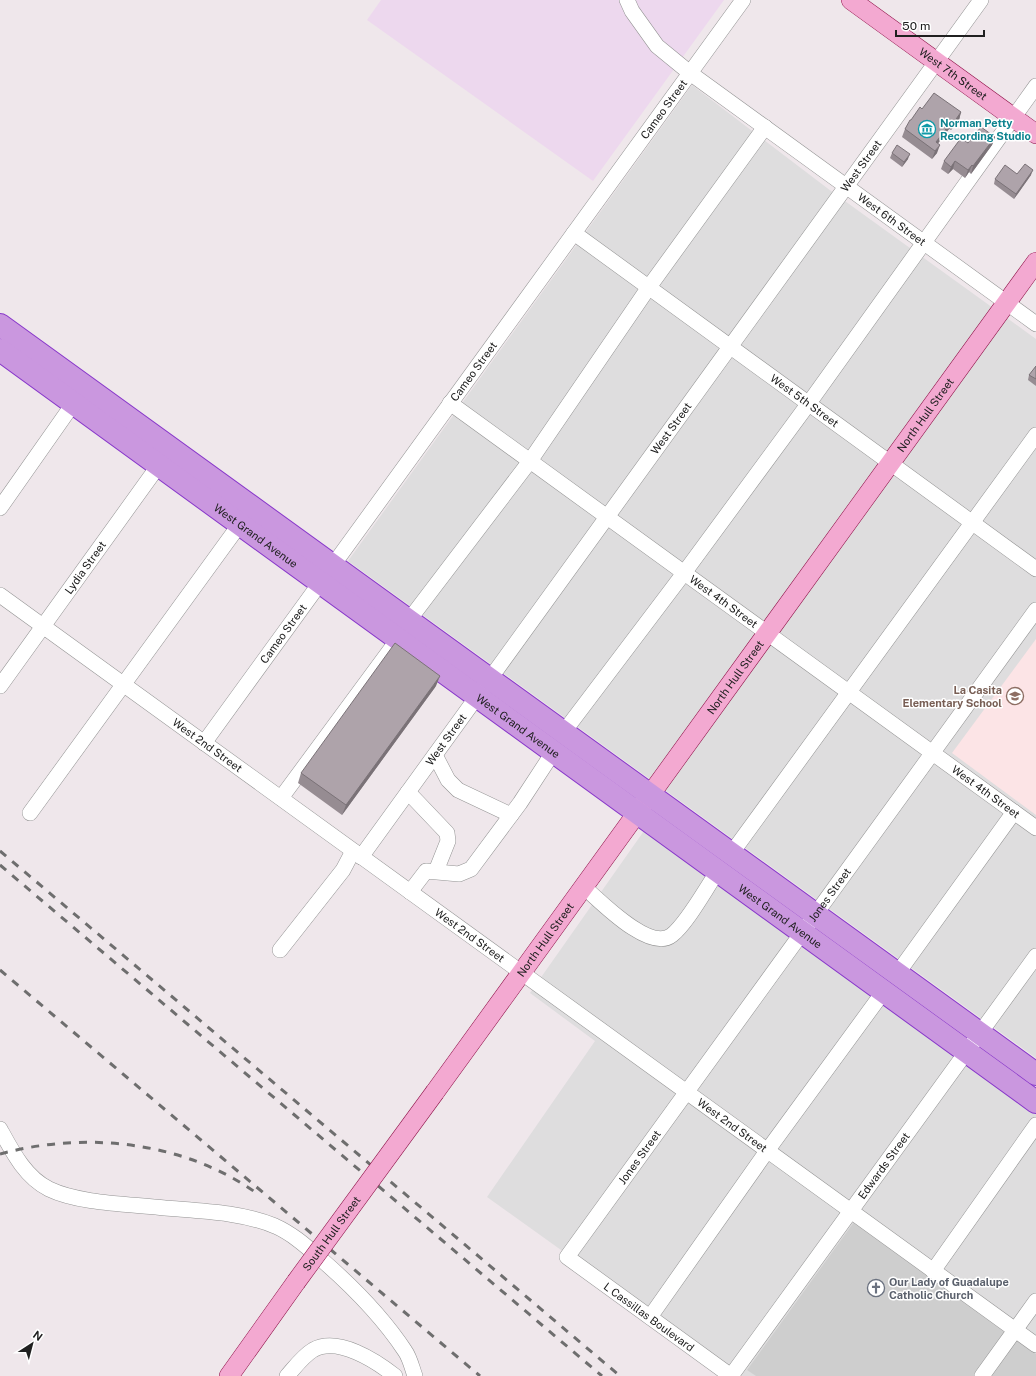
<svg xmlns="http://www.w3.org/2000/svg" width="1036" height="1376" viewBox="0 0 1036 1376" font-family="'Public Sans',sans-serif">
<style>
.residential{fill:#deddde}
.commercial{fill:#edd8ee}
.education{fill:#fce4e6}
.religious{fill:#cecece}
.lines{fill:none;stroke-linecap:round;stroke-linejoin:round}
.minor-casing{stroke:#949494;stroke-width:16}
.major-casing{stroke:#8d0f46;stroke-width:20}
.highway-casing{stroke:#8838ca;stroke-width:24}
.minor{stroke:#fff;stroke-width:15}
.major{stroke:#f3a9d1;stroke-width:19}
.highway{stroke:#ca97df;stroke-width:22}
.rail{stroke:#6e6e6e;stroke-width:3;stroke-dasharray:8 8;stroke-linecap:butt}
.major-bridge-casing{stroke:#8d0f46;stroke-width:20;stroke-linecap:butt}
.major-bridge{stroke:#f3a9d1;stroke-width:19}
.wall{fill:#968c92}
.shaded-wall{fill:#7a7277}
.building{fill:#aea3aa;stroke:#7a7277}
.labels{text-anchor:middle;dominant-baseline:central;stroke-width:3;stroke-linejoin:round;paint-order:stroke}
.street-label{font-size:11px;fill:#202020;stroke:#fff}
.culture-label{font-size:11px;font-weight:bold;fill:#0d838f;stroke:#fff;text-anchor:start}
.education-label{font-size:11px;font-weight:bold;fill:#785e54;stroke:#fff;text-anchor:end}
.worship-label{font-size:11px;font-weight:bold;fill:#5b616d;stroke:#fff;text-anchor:start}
</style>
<rect width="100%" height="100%" fill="#efe7eb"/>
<g class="residential">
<polygon points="692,85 831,191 1036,339 1036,1058 348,561"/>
<polygon points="646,828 1036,1110 1036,1376 737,1376 487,1197 595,1041 530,993"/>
</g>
<polygon class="commercial" points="381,0 724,0 593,181 367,20"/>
<polygon class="education" points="1036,639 1036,815 952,753"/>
<polygon class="religious" points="854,1222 1036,1354 1036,1376 756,1376 747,1370"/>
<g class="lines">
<g class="minor-casing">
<g id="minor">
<path id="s1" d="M627,0l5,11 25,35 33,27 346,251"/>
<path id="s2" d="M574,233l462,336"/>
<path id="s3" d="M450,403l586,425"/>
<polyline points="0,508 73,404"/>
<path id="s4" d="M0,595l1036,750"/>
<polyline points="409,620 530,461 649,287 765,127"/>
<path id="s5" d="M0,686l164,-228"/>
<polyline points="563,733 684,573 809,403 1036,86"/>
<path id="s6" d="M204,743l539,-743"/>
<polyline points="435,755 448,780 458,790 511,815"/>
<polyline points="408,792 447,833 448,841 436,871"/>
<polyline points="281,798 399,638"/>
<polyline points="30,813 240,524"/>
<polyline points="731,854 1036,435"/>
<path id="s7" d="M361,857l620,-857"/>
<path d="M584,887c16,14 66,66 88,48 16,-13 34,-47 46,-64"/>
<polyline points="410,892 426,871 459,874 471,869 520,803 554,751"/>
<polyline points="280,950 343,870 353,851"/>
<polyline points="897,974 1014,812"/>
<path d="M0,1129c12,22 25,48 49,60 31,15 82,15 116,19 36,3 76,4 110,18 18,8 32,21 47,34 31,27 60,56 83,91 5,7 7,17 10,25"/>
<polyline points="933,1271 1036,1125"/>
<polyline points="650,1317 767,1151 884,991"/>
<path d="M287,1376c8,-9 16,-20 26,-26 25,-14 63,11 82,26"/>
<path id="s8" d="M731,1376l-164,-119 469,-647"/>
<path id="s9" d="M731,1376l305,-420"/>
<polyline points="982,1376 1036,1301"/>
</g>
</g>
<g class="major-casing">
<g id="major">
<path id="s10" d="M851,0l185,134"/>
<path id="s11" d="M435,1092l601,-830"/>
<polyline points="229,1376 296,1282"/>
</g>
</g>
<g class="highway-casing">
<g id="highway">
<polyline points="0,325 1036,1074"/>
<path id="s12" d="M0,350l1036,752"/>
</g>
</g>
<use href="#minor" class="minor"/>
<use href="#major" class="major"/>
<use href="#highway" class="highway"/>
<g class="rail">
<polyline points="0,851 620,1376"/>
<polyline points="0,865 602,1376"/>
<polyline points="0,970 480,1376"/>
<path d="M0,1154c85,-23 182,-13 255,38"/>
</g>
<g class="major-bridge-casing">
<g id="major-bridge">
<path id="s13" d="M296,1282l139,-190"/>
</g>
</g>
<use href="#major-bridge" class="major-bridge"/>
</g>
<g class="wall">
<polygon points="961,112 959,120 951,130 949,129 938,143 937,153 932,159 902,137 905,129 911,120"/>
<polygon points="995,137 992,145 971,174 969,172 965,178 953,169 948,174 941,169 944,161 968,143"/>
<polygon points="892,153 908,159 902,167 890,158"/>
<polygon points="1017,174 1031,175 1014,199 994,184 995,179"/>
<polygon points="1036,366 1036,386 1028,380 1029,375"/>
<polygon points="436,686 342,815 298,783 301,773"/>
</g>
<g class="shaded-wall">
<polygon points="961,112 959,120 951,130 954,122"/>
<polygon points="952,121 949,129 933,150 936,142"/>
<polygon points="995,137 992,145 971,174 973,166"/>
<polygon points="940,145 937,153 932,159 935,151"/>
<polygon points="910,154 908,159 902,167 904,162"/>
<polygon points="955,161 953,169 948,174 951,167"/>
<polygon points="972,165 969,172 965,178 968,170"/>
<polygon points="1033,170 1031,175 1014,199 1016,194"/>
<polygon points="440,676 436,686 342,815 346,805"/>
</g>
<g class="building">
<polygon points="934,93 961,112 954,122 952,121 936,142 940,145 935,151 905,129 910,120 911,120 920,107 922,109"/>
<polygon points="981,127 995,137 973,166 972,165 968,170 955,161 951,167 944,161 961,138 968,143"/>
<polygon points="897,145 910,154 904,162 892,153"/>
<polygon points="1025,164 1033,170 1016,194 995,179 1005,165 1017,174"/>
<polygon points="1036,366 1036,379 1029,375"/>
<polygon points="395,643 440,676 346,805 301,773"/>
</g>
<defs>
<g id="museum-ring" transform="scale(0.9)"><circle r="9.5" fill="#fff" stroke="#0f9aa8" stroke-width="1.5"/><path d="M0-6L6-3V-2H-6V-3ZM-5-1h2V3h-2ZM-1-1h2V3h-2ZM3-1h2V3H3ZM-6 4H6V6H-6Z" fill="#0f9aa8"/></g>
<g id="school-ring" transform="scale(0.9)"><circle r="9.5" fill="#fff" stroke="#8d6e63" stroke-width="1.5"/><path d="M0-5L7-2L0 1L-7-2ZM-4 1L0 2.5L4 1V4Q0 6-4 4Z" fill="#8d6e63"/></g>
<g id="church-ring" transform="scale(0.9)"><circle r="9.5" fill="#fff" stroke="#6b7280" stroke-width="1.5"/><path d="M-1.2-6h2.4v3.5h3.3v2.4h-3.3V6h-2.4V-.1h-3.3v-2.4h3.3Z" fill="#6b7280"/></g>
</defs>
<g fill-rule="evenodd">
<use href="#museum-ring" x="927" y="129"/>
<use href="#school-ring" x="1015" y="696"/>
<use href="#church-ring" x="876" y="1288"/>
</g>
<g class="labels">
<g class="street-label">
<text stroke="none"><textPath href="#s10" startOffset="126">West 7th Street</textPath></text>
<text stroke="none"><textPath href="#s6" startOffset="783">Cameo Street</textPath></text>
<text stroke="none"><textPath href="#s7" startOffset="853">West Street</textPath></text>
<text stroke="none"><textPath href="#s1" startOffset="347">West 6th Street</textPath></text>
<text stroke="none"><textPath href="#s6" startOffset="459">Cameo Street</textPath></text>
<text stroke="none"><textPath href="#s2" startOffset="285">West 5th Street</textPath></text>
<text stroke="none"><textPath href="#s11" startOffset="836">North Hull Street</textPath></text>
<text stroke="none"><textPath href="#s7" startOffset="529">West Street</textPath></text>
<text stroke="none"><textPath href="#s12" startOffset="316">West Grand Avenue</textPath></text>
<text stroke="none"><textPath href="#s5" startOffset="146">Lydia Street</textPath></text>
<text stroke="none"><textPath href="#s3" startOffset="338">West 4th Street</textPath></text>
<text stroke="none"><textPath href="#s6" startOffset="135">Cameo Street</textPath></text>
<text stroke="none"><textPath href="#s11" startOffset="512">North Hull Street</textPath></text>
<text stroke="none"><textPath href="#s12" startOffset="640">West Grand Avenue</textPath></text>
<text stroke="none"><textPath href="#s7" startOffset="145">West Street</textPath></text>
<text stroke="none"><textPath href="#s4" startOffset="256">West 2nd Street</textPath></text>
<text stroke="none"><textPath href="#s3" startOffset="662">West 4th Street</textPath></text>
<text stroke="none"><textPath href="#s8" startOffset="650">Jones Street</textPath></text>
<text stroke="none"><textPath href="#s12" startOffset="964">West Grand Avenue</textPath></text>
<text stroke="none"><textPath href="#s4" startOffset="580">West 2nd Street</textPath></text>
<text stroke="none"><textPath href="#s11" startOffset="188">North Hull Street</textPath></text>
<text stroke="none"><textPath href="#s4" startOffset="904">West 2nd Street</textPath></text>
<text stroke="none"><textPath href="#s8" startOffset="326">Jones Street</textPath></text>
<text stroke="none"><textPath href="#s9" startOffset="260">Edwards Street</textPath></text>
<text stroke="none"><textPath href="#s13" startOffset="60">South Hull Street</textPath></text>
<text transform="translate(649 1317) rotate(36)">L Cassillas Boulevard</text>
</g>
<g class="culture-label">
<text x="940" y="123">Norman Petty<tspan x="940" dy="13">Recording Studio</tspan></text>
</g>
<g class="education-label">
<text x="1002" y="690">La Casita<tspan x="1002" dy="13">Elementary School</tspan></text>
</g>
<g class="worship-label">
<text x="889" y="1282">Our Lady of Guadalupe<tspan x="889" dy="13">Catholic Church</tspan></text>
</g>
</g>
<g transform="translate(32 1344) rotate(36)" stroke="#ffffff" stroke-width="3" paint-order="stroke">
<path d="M0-3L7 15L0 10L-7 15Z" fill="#202020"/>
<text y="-6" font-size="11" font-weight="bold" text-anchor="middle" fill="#202020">N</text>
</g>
<path d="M896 30v6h88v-6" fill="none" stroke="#202020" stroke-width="2"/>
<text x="902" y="30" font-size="12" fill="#202020" stroke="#ffffff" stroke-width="3" paint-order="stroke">50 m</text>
</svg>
